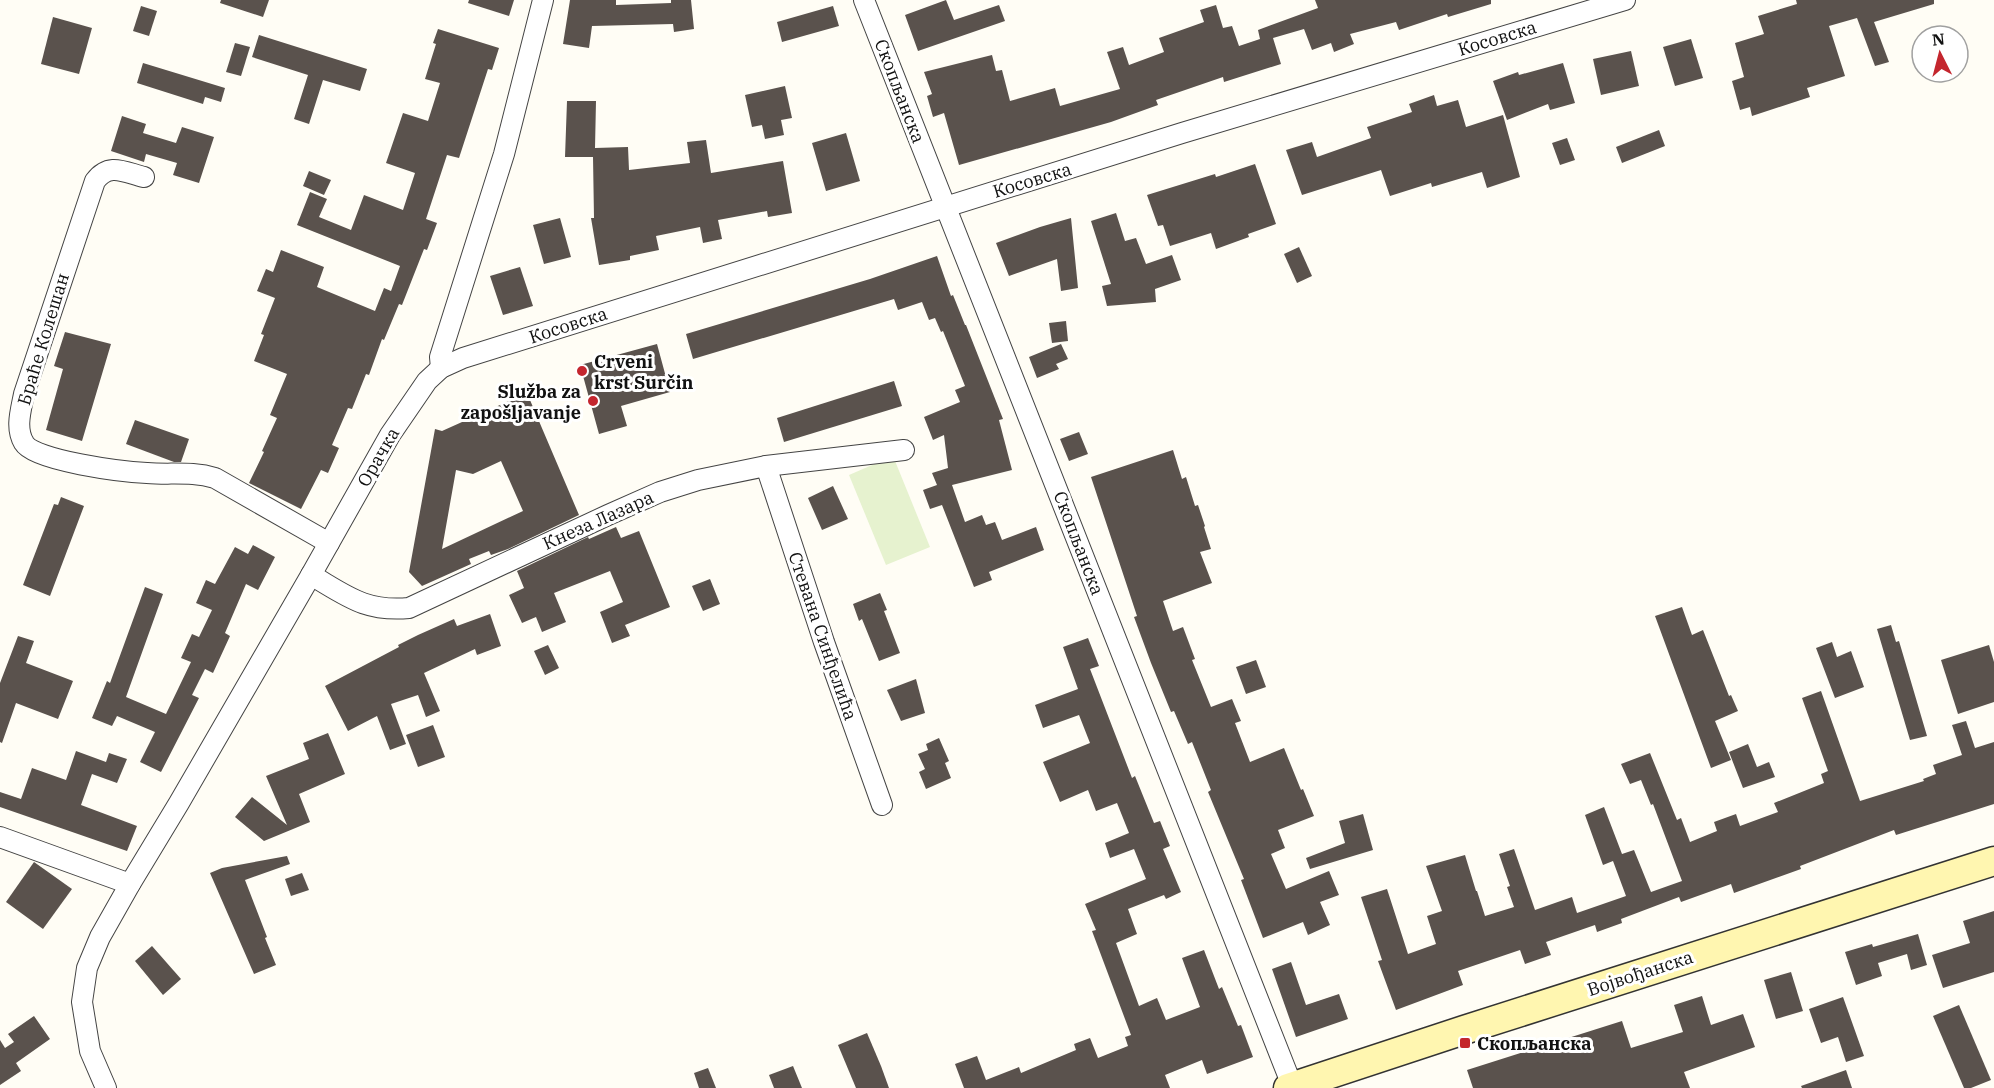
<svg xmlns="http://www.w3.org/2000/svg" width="1994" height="1088" viewBox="0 0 1994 1088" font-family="'IBM Plex Serif',serif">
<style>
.pitch{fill:#e6f2cf}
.building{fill:#5a524d;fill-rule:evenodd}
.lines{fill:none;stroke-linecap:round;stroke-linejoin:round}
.minor-casing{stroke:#444;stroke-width:22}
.secondary-casing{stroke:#333;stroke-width:31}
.minor{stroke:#fff;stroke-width:20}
.secondary{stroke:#fff6b0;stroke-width:28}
.poi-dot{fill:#c4262e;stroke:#fff;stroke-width:2}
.labels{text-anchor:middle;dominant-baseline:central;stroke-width:6;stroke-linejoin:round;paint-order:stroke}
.street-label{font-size:18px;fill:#111;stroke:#fff}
.poi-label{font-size:18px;font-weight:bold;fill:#111;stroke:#fff;text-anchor:start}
</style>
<rect width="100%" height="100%" fill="#fffdf5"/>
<polygon class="pitch" points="893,456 930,547 886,565 849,475"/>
<g class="building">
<polygon points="221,0 269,0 263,17 220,3"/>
<polygon points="469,0 514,0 509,16 468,3"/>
<polygon points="570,0 616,0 616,5 671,3 671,0 691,0 694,29 674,32 673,24 592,26 589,48 563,44"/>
<polygon points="946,0 954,20 999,5 1005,21 918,51 905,15"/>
<polygon points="1315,0 1491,0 1491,4 1448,17 1447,14 1399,30 1396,22 1350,34 1354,44 1334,52 1331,43 1312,50 1304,29 1273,38 1281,64 1224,82 1223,77 1156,100 1158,105 1111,122 959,165 944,113 933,117 927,96 932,94 924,72 992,55 996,71 1002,70 1010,101 1055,88 1060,106 1120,89 1107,52 1123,47 1129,65 1164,52 1159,38 1204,22 1200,10 1216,5 1223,28 1232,26 1239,46 1260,39 1258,30 1318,8"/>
<polygon points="1796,0 1934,0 1934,4 1874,22 1889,62 1875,66 1857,18 1829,26 1845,76 1807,88 1810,97 1752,116 1750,107 1740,110 1732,81 1744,77 1735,43 1764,34 1758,16 1797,4"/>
<polygon points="141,6 157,11 149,36 133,31"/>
<polygon points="833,6 839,26 782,42 777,22"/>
<polygon points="53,17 92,28 79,74 41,64"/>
<polygon points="438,29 499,48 492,70 488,69 459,158 447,155 426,219 437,223 427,250 424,249 402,305 399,304 384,340 382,339 369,375 366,374 352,409 348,408 332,445 339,448 328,473 321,470 301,509 249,483 264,452 262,451 277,418 270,415 287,374 254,361 264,335 261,334 275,298 257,291 266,269 273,272 281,250 324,267 317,287 375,311 384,288 391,291 400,266 297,225 310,192 327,199 319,217 351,230 364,195 403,210 415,173 386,163 403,113 428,121 440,83 425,79 436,44 433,43"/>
<polygon points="259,35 367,69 360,91 323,80 309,124 294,119 308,75 252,57"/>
<polygon points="1691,39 1703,78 1675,86 1663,47"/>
<polygon points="235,43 250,47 241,76 226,72"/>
<polygon points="1631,51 1639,86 1601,95 1593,59"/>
<polygon points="143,63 225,88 221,102 205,97 203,104 137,83"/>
<polygon points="1563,63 1575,103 1550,110 1548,104 1507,120 1493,81 1518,72 1519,75"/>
<polygon points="785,86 792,118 781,120 784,135 765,139 762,125 752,127 745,95"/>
<polygon points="1434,95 1437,106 1458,100 1466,127 1503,115 1520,177 1487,188 1482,172 1432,187 1431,183 1390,196 1381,170 1302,195 1286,150 1312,142 1317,157 1371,138 1367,127 1412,112 1409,104"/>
<polygon points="567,101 596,101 595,148 628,147 629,170 690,163 687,142 706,140 711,173 783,161 792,213 768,217 767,211 718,220 722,239 703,243 700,227 656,236 659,250 630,256 630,260 599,265 591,218 594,218 593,157 565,157"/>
<polygon points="122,116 146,124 143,133 176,143 182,127 214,137 199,183 173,175 177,163 146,154 144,162 111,151"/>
<polygon points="1659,130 1665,146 1622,163 1616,147"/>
<polygon points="846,133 860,181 826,191 812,143"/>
<polygon points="1567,138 1575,160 1560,165 1552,143"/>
<polygon points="1255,164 1276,224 1248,234 1249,237 1216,249 1211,233 1170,246 1163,225 1158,226 1147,195 1215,174 1216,177"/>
<polygon points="309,171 331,180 324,195 303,186"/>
<polygon points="1116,213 1125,241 1136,238 1146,264 1172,255 1181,280 1155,289 1156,302 1107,306 1102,286 1111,284 1091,221"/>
<polygon points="560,218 571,257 544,264 533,225"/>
<polygon points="1071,218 1078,288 1061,291 1057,259 1009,276 996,243 1040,227"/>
<polygon points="1299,247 1312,276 1297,283 1284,254"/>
<polygon points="937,256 951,296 953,295 965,325 966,325 1003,419 999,420 1012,470 952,485 965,522 982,515 986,525 995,522 1002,540 1036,527 1044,550 989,572 992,580 974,587 942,505 930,509 923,490 937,485 932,473 948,468 944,435 933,440 924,417 960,402 955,390 965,386 943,331 941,332 935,318 929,320 922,302 898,310 894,299 693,359 686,334 870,279"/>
<polygon points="520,267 533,306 503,315 490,276"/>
<polygon points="1066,321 1068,341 1052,343 1049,323"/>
<polygon points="65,332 111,344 82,441 46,430 63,369 54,366"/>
<polygon points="657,344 670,392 621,406 627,426 599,434 580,365"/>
<polygon points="1061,344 1068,359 1056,364 1059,369 1037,378 1029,357"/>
<polygon points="894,381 902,406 784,442 777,418"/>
<path d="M527,393l52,122 -71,34 -17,6 -2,-4 -20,8 2,5 -49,22 -13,-14 26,-143 7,2zM501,461l22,50 -81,38 14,-79 17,4z"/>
<polygon points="135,420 189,439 181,462 174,462 126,444"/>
<polygon points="1079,432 1088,454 1069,461 1060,439"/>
<polygon points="1173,450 1182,479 1186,477 1195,506 1198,505 1205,526 1204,527 1211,549 1200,552 1212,583 1163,601 1173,631 1183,627 1195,659 1192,660 1211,707 1232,699 1241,721 1235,723 1250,762 1284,748 1301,790 1303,789 1314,816 1278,830 1285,848 1271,854 1286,889 1329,871 1339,895 1320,902 1330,925 1308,935 1303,922 1263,938 1241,880 1244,879 1208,792 1211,790 1192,742 1188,744 1174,711 1171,712 1151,663 1134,617 1137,616 1091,477"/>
<polygon points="833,486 848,519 822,530 808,498"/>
<polygon points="61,497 84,506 50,596 23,585 54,504 58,505"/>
<polygon points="616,527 621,538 639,531 670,607 625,625 630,636 612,643 600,612 623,602 610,571 554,593 566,622 542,632 536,617 522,623 509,595 524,588 517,571 588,537 589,539"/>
<polygon points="253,545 275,557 258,590 246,584 225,633 230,636 213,673 205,669 192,695 199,698 161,772 140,762 155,732 117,716 112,726 92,718 107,681 110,683 145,587 163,594 126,697 166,714 191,662 181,658 192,634 199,637 212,610 196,603 206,580 215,584 235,547 248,554"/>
<polygon points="710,579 720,604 703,611 692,586"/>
<polygon points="880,593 887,610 884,611 900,653 879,661 862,619 859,621 853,604"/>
<polygon points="1682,607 1692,635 1703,630 1729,696 1731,695 1738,711 1715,721 1731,760 1711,768 1655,616"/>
<polygon points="490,614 501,646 477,655 475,649 424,673 440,711 426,717 418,695 391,704 406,744 390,750 377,716 348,731 325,686 399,647 398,645 418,635 454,619 457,626"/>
<polygon points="1891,625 1896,642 1899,641 1927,736 1910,740 1877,629"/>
<polygon points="18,636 34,641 26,663 73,681 58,719 16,703 2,743 0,742 0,683"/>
<polygon points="1088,638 1099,666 1090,669 1132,778 1135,776 1154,823 1160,821 1170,846 1163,849 1181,892 1166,899 1164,895 1128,909 1137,934 1116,943 1139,1006 1157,998 1166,1020 1200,1007 1182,958 1204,950 1219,989 1222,987 1238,1026 1241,1025 1253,1057 1207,1074 1202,1060 1165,1075 1170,1088 964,1088 955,1064 977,1056 986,1080 1019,1067 1021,1073 1076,1050 1074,1044 1090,1038 1098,1058 1128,1046 1125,1037 1131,1035 1092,931 1096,930 1085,904 1146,879 1134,849 1110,858 1105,843 1129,833 1117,803 1096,811 1088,790 1060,802 1043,762 1090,743 1079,715 1043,728 1035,705 1078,689 1063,647"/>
<polygon points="1832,642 1837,657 1851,651 1864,687 1835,698 1816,648"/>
<polygon points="548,645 559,668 545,675 534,651"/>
<polygon points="1989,645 1994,662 1994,702 1958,714 1941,660"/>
<polygon points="1256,660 1266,687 1246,694 1236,667"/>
<polygon points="916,679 925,713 901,721 887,690"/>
<polygon points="1821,691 1860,801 1924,781 1923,779 1936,774 1933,765 1962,755 1952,725 1966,721 1975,748 1994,742 1994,804 1896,835 1894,830 1800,866 1801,869 1734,893 1731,884 1681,902 1679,897 1621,919 1622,923 1597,932 1595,925 1546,942 1551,955 1525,964 1520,950 1458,971 1463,985 1396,1010 1378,961 1382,960 1361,897 1387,889 1408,954 1436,944 1427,916 1442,911 1426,866 1465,855 1476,891 1477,891 1485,916 1514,907 1507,887 1510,886 1499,854 1514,849 1535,910 1572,897 1577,913 1626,896 1613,861 1603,865 1585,815 1604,807 1622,854 1634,850 1651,892 1682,881 1653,804 1651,805 1641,780 1630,784 1621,764 1650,753 1677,820 1681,818 1690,842 1717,831 1714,822 1736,814 1740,826 1778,812 1774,803 1824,783 1821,774 1828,771 1802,698"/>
<polygon points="433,725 445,757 418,767 406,735"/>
<polygon points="328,733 345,774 299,794 310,822 264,841 235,817 252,797 287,825 266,776 309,759 303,743"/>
<polygon points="939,738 949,761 945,763 951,778 926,789 919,772 925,769 918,754 928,750 926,744"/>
<polygon points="1748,744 1757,767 1769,762 1775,777 1743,788 1729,752"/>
<polygon points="76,751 106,762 109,753 127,759 117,783 92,774 81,805 137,826 127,851 0,807 0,792 21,799 32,768 66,780"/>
<polygon points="1363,814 1373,850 1310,869 1306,858 1345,843 1339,821"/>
<polygon points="287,856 290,864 245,880 267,937 265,938 276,965 254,974 210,873 222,868"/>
<polygon points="34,862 72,889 43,929 6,902"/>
<polygon points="302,873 309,890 291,896 285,879"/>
<polygon points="1994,911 1994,972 1943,988 1932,955 1970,943 1963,921"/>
<polygon points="1918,934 1927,965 1911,970 1907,954 1878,963 1882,976 1856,985 1845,952 1872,944 1873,947"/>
<polygon points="152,946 181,979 163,995 135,961"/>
<polygon points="1291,962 1306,1005 1339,994 1348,1019 1296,1037 1272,969"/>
<polygon points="1791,972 1803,1011 1776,1019 1764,980"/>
<polygon points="1702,996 1711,1025 1743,1014 1755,1047 1684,1072 1690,1088 1473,1088 1467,1070 1622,1021 1631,1048 1683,1032 1674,1005"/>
<polygon points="1843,997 1864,1056 1846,1062 1838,1037 1821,1043 1809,1009"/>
<polygon points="1959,1005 1991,1080 1971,1088 1964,1088 1933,1016"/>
<polygon points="34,1016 50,1039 16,1063 21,1071 0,1085 0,1040 5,1048 14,1042 8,1034"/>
<polygon points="867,1033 881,1066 889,1088 856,1088 838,1045"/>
<polygon points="793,1066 802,1088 774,1088 769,1075"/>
<polygon points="708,1068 716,1088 699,1088 694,1073"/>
<polygon points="1846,1070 1852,1088 1802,1088 1801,1086"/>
</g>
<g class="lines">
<g class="minor-casing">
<g id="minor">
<polyline points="864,0 1293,1088"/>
<path d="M144,177c-20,-5 -35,-15 -49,4l-71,213c-3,16 -9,34 0,49 10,18 100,29 123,30 23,2 45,-2 68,5l114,65"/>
<polyline points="441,368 440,357 504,154 543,0"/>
<polyline points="766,466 824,642 882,805"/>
<path d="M311,575c36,21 54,37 98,33l199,-93 52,-23 38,-12 68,-14 138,-16"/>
<polyline points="0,837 130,884"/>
<polyline points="106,1088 90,1051 82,1002 87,968 100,937 130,884 179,803 311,575 390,435 427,381 441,368 463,358 1182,133 1625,0"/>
</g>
</g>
<g class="secondary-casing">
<polyline id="secondary" points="1288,1088 1464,1030 1994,861"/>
</g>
<use href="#minor" class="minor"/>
<use href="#secondary" class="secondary"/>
</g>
<g class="poi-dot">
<circle cx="582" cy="371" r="6"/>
<circle cx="593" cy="401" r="6"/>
<rect x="1459" y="1037" width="12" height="12" rx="3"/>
</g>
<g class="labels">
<g class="street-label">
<text transform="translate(1497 38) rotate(-17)">Косовска</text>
<text transform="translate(900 91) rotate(69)">Скопљанска</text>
<text transform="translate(1032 180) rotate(-17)">Косовска</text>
<text transform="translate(568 325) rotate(-18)">Косовска</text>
<text transform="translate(43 339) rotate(-73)">Браће Колешан</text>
<text transform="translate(378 457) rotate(-60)">Орачка</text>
<text transform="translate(598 520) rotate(-24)">Кнеза Лазара</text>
<text transform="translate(1079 543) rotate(69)">Скопљанска</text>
<text transform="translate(823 636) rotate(71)">Стевана Синђелића</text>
<text transform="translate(1640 973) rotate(-18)">Војвођанска</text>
</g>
<g class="poi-label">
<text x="594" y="361">Crveni<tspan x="594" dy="21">krst Surčin</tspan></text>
<text x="581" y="391" text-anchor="end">Služba za<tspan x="581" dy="21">zapošljavanje</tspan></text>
<text x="1477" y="1043">Скопљанска</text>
</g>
</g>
<g transform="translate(1940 54) rotate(354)"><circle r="28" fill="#ffffff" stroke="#a0a0a0" stroke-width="1.5"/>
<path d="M0-4.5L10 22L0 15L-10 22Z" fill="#c4262e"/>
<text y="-9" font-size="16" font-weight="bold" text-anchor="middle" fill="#111111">N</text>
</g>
</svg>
